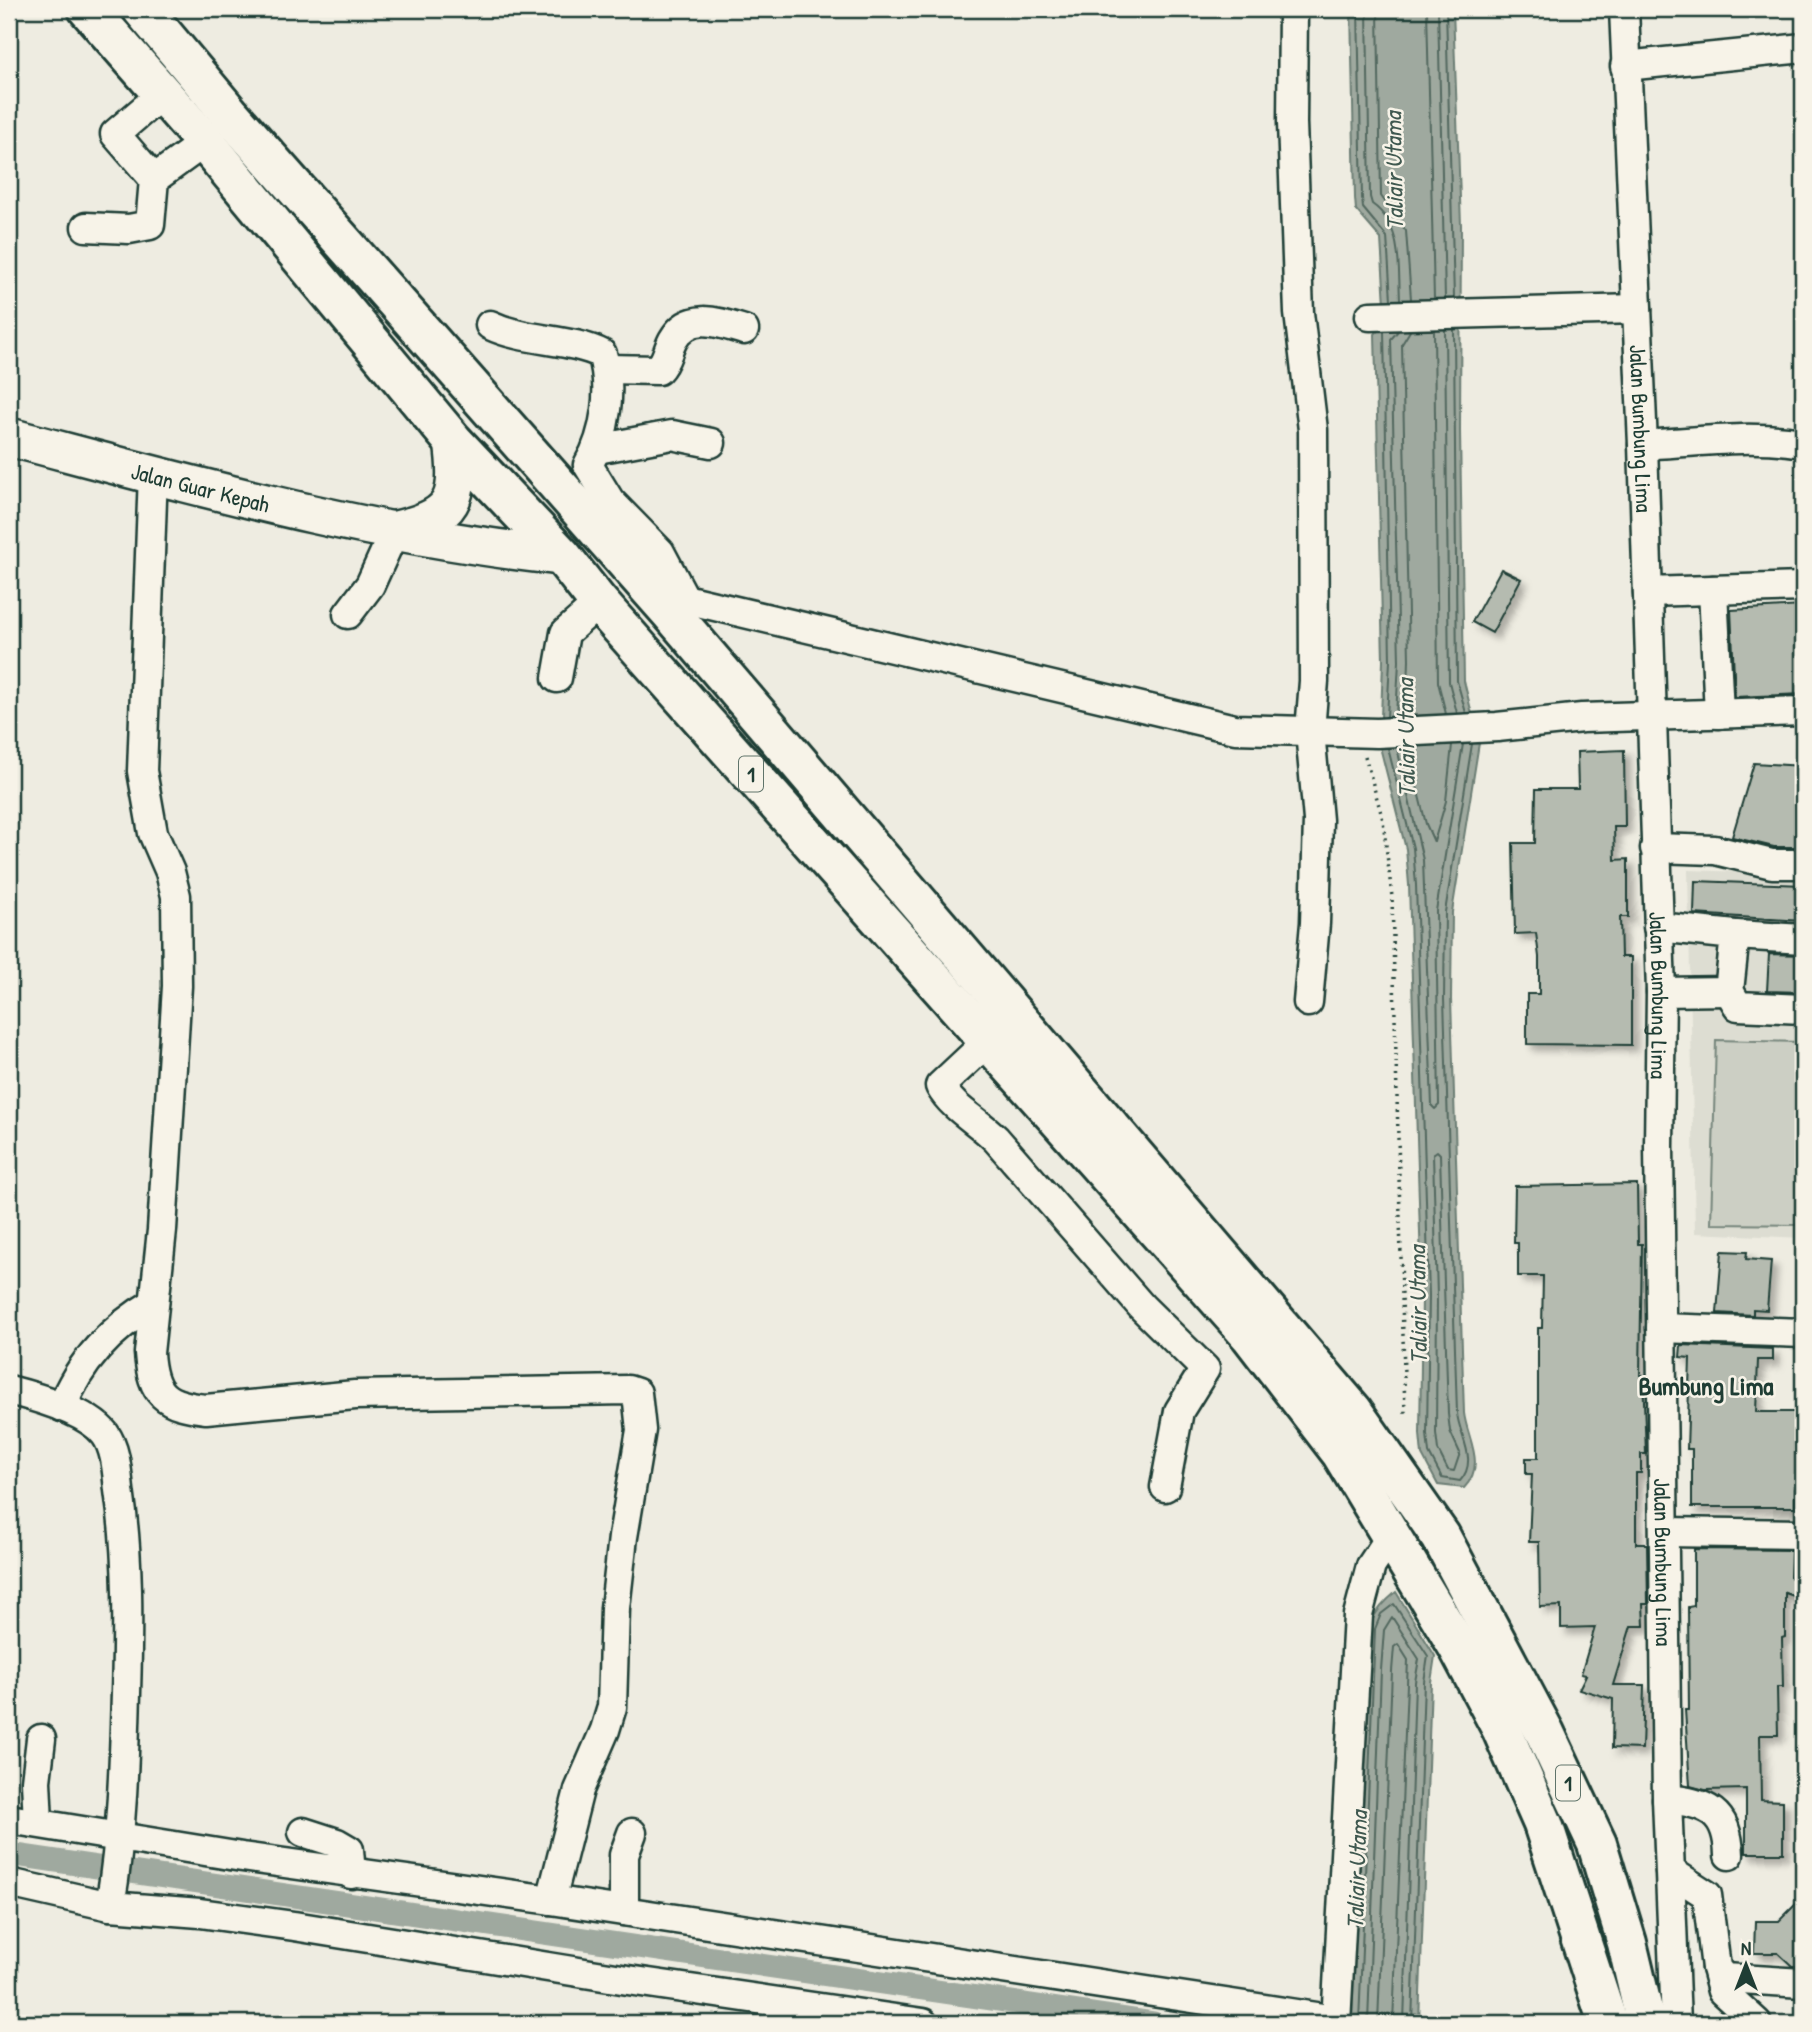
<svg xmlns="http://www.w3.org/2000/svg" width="1812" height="2032" viewBox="0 0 1812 2032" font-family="'Patrick Hand',sans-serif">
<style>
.built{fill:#ddddd2}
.green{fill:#cccfc4;stroke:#76867c;stroke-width:2}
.water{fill:#9fa99f;stroke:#6c7e74;stroke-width:2}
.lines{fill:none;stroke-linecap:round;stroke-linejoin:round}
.shore{stroke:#52685f;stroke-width:2}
.canal{stroke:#9fa99f;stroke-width:23}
.building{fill:#b5bbb0;stroke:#1f3d34;stroke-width:2;filter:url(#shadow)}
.minor-casing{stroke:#1f3d34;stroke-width:33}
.major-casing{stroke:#1f3d34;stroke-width:42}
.highway-casing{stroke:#1f3d34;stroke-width:44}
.path{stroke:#1f3d34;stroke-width:3.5;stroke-dasharray:2 5;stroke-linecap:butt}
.minor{stroke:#f7f3e8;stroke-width:28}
.major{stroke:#f7f3e8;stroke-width:37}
.highway{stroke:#f7f3e8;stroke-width:38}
.labels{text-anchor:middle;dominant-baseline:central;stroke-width:5;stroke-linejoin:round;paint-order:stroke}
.shield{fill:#f7f3e8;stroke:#60746a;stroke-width:2}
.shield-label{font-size:21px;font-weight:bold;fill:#1f3d34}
.street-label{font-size:23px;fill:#1f3d34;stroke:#f7f3e8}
.water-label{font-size:24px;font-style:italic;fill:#3f584f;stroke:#f7f3e8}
.quarter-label{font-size:26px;font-weight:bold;fill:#1f3d34;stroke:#f7f3e8}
</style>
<defs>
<filter id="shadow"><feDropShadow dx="6" dy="6" stdDeviation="3.5" flood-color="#0004"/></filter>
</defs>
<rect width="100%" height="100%" fill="#eeece1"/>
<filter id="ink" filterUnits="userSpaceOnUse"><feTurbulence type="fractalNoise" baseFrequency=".0143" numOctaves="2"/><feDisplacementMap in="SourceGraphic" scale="14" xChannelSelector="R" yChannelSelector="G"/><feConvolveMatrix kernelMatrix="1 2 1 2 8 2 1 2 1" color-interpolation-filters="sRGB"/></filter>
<g filter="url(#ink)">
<g class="built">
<polygon points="1688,870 1803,874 1803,885 1696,881 1694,915 1803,921 1803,953 1769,952 1767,999 1803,1001 1803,1042 1716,1040 1711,1223 1803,1225 1803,1238 1695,1233"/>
<polygon points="1772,1414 1803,1418 1803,1434 1792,1432 1798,1490 1803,1491 1803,1583 1790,1577 1791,1549 1775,1549 1776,1589 1803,1599 1803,1606 1774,1594"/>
</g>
<polygon class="green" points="1716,1040 1803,1042 1803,1225 1711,1224"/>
<g class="water">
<path d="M1351,9h102l8,216 -1,206 4,250 15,62 -27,169 -1,87 13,414c3,26 23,51 0,75l-26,-3 -16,-30 -2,-21 2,-138 -13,-411 -3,-36 -26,-102 3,-86 -8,-327 11,-13 -5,-82 -25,-29 -1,-12z"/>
<path d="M1396,1592l39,64 -4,26 -12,341h-67l14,-354c4,-40 -2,-50 30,-77z"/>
</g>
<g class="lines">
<g class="shore">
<polyline points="1358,9 1362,198 1363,208 1387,237 1391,300"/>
<path d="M1367,9l3,188 2,7c31,22 26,61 28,95"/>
<polyline points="1378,9 1381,196 1406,231 1411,299"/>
<polyline points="1427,9 1434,299"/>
<polyline points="1438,9 1445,298"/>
<polyline points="1446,9 1454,298"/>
<polyline points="1434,330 1438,682 1446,714"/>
<polyline points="1445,330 1449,682 1457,713"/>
<polyline points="1454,330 1457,681 1466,713"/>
<polyline points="1384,331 1390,661 1387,717"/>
<polyline points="1396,716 1399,661 1391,339 1398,331"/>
<polyline points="1407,716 1409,660 1402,344 1410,331"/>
<polyline points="1407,747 1426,824 1434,842 1446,801 1452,745"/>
<path d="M1388,748l25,100 3,37 13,410 -2,139 2,19 13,25 18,3c19,-21 -1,-45 -3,-68l-13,-414 1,-87 27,-168"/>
<polyline points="1397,748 1423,860 1432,1106 1435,1109 1439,1105 1436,911 1463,744"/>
<polygon points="1437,1151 1440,1154 1448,1414 1450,1431 1460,1453 1454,1471 1448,1470 1438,1450 1436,1433 1437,1296 1433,1154"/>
<polyline points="1359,2023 1375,1629 1381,1614 1394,1604 1428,1656 1424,1682 1412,2023"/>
<polyline points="1368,2023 1381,1670 1384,1630 1392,1617 1419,1659 1415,1682 1404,2023"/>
<polyline points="1378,2023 1392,1671 1394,1647 1398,1644 1408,1660 1393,2023"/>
</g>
<polyline class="canal" points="9,1854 1153,2023"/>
</g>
<g class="building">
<polygon points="1501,569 1521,579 1492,633 1472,622"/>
<polygon points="1803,606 1803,694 1735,697 1731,610"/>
<polygon points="1624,750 1625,827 1614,827 1615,860 1628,859 1628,917 1620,917 1621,957 1631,957 1631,1045 1527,1044 1527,994 1539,994 1539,957 1536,933 1515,934 1513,843 1535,843 1536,789 1578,789 1577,752"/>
<polygon points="1754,763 1803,766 1803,847 1774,847 1732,837"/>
<polygon points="1695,881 1803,885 1803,921 1694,914"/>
<polygon points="1769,954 1803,955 1803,992 1767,991"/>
<polygon points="1637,1184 1638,1244 1642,1244 1640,1375 1643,1375 1646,1454 1641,1454 1641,1473 1636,1473 1636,1544 1647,1544 1648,1604 1643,1604 1644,1626 1631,1626 1613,1685 1644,1685 1642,1749 1612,1748 1613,1699 1579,1689 1586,1675 1581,1674 1595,1627 1561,1628 1561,1606 1540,1607 1539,1542 1529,1542 1532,1474 1526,1474 1526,1458 1538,1458 1538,1328 1542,1328 1543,1276 1518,1276 1518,1243 1514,1243 1515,1186"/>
<polygon points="1722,1251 1747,1252 1746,1259 1771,1261 1767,1310 1753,1309 1753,1315 1717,1313"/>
<polygon points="1681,1345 1773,1349 1773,1360 1758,1360 1756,1412 1803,1412 1803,1491 1795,1489 1795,1507 1692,1507 1692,1449 1687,1449 1690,1358 1680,1357"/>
<polygon points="1694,1549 1791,1550 1790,1577 1803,1583 1803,1599 1785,1593 1785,1637 1782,1638 1783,1687 1777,1687 1778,1735 1760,1735 1761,1800 1783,1801 1783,1853 1746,1853 1746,1789 1705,1790 1690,1786 1685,1710 1689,1710 1688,1607 1694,1606"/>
<polygon points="1803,1897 1803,1966 1792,1966 1778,1953 1754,1953 1755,1921 1779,1921"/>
</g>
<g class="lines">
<g class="minor-casing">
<g id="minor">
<polyline points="1293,9 1292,123 1299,313 1313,430 1314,681 1310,731 1318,820 1315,923 1308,1002"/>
<path id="s1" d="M1624,9l19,436 18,547 -2,154 8,653 9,224"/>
<polyline points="1625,66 1803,48"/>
<polyline points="154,179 115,134 162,94"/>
<polyline points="86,227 129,229 150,225 154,179 205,142"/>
<polyline points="1370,316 1637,309"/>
<path d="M490,325c36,17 80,13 112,29 11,33 4,81 -14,111l22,36 50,51 25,47"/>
<path d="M607,369l51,1c9,-9 9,-19 15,-30 16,-29 45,-18 71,-10"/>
<path d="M1643,445c54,-3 107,-11 160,-2"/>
<polyline points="597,449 672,435 711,443"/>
<path d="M153,473l-11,298 11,62 17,39 6,24 1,90 -15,244 -13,123c3,42 16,52 57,56l149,-14 273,-5 9,3 4,37 -18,107 -8,71 -3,99 -7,23 -26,60 -28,110"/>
<polyline points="1713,590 1719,714"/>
<polyline points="1648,592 1803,587"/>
<polyline points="670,612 685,599 1235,729 1377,733 1497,727 1582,718 1803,711"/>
<polyline points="348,614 370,585 395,530"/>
<polyline points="557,678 565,633 599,603"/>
<polyline points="1655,848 1715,850 1772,864 1803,864"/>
<polyline points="1658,927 1735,935 1729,991 1661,992"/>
<polyline points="1735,935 1803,939"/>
<polyline points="1729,991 1738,1006 1803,1009"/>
<path d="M988,1041l-48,45c13,23 37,34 56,53l146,168 63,62 -26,42 -14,76"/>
<polyline points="1661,1328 1803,1333"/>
<path d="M9,1390c27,7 78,21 96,44 11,15 12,38 14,56 10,68 9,134 7,203 -2,71 -4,142 -16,213"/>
<path d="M62,1407c17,-45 51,-80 92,-104"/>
<polyline points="1665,1532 1803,1534"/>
<path d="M1667,1799c40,4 61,12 62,56"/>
<polyline points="9,1819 242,1857 551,1900 1336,2020"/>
<polyline points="38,1823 36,1781 41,1739"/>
<polyline points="303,1832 337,1843 349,1850 351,1874"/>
<polyline points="1670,1871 1707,1895 1716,1968 1724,1978 1803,1983"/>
<polyline points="9,1883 110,1906 200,1913 294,1926 628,1980 923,2023"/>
<polyline points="624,1911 624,1855 632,1833"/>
<polyline points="1716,1968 1722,1991 1757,2023"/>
<polyline points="1336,2023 1358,1615 1371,1566 1391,1536"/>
</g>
</g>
<g class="major-casing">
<g id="major">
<path id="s2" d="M9,437c179,47 369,101 553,119"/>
<path d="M396,530c59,-13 65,-31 57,-89"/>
</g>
</g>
<g class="highway-casing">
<g id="highway">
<polyline points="88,9 205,142 453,441 562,556 599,603 1250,1335 1341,1453 1458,1647 1501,1728 1543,1824 1608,2023"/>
<polyline points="142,9 229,113 670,612 1352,1410 1441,1537 1545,1733 1597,1844 1627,1943 1646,2023"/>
</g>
</g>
<polyline class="path" points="1365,756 1383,820 1392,897 1405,1415"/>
<use href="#minor" class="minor"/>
<use href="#major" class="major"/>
<use href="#highway" class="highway"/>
</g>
</g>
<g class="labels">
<g class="shield">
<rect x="739" y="756.5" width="24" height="35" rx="5"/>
<rect x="1556" y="1765.5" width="24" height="35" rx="5"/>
</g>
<g class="shield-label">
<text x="751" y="774">1</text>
<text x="1568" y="1783">1</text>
</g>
<g class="street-label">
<text stroke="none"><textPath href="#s1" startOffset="420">Jalan Bumbung Lima</textPath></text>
<text stroke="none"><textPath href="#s2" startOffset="198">Jalan Guar Kepah</textPath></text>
<text stroke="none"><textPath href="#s1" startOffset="987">Jalan Bumbung Lima</textPath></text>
<text stroke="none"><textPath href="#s1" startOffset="1554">Jalan Bumbung Lima</textPath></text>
</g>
<g class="water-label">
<text transform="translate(1393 171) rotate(-91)">Taliair Utama</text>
<text transform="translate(1405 738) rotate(-91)">Taliair Utama</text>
<text transform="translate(1417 1305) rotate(-91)">Taliair Utama</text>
<text transform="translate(1356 1870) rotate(-88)">Taliair Utama</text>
</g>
<g class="quarter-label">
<text x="1706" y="1385">Bumbung Lima</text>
</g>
</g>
<rect width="1812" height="2032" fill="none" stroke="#f7f3e8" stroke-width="35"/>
<rect x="18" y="18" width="1777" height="1997" fill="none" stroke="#1f3d34" stroke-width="2.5" filter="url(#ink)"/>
<g transform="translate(1746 1965)" stroke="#f7f3e8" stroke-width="5" paint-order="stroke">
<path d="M0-5L12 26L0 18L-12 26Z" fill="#1f3d34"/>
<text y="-10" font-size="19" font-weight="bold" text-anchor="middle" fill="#1f3d34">N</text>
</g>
</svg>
